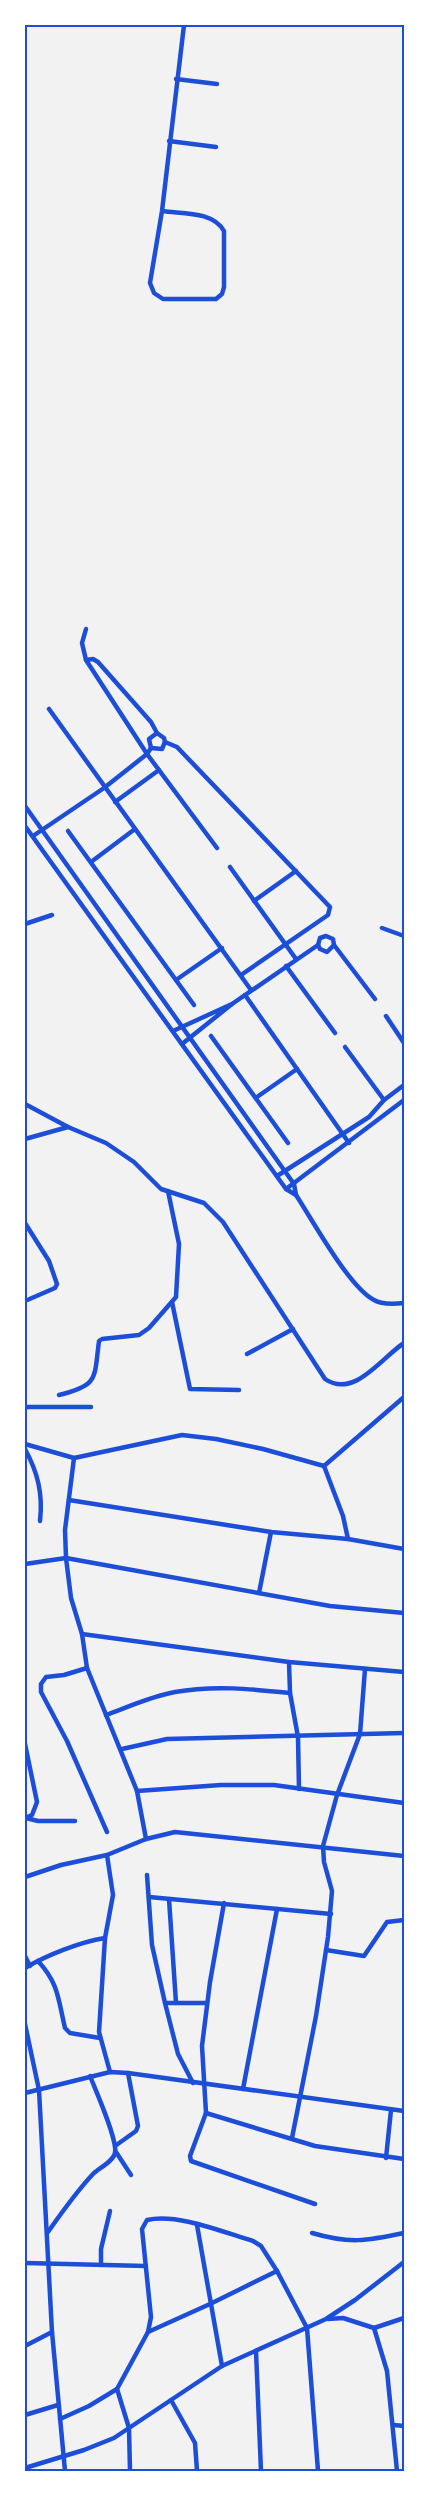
<svg xmlns="http://www.w3.org/2000/svg" width="429" height="2496" viewBox="0 0 429 2496" font-family="'Noto Serif',serif">
<style>
.lines{fill:none;stroke-linecap:round;stroke-linejoin:round}
.minor{stroke:#1d4ed8;stroke-width:4.5}
.neatline{fill:none;stroke:#1d4ed8;stroke-width:2}
</style>
<rect width="100%" height="100%" fill="#f2f2f2"/>
<g class="lines">
<g class="minor">
<polyline points="176,79 217,84"/>
<polyline points="169,141 216,147"/>
<path d="M162,211c21,3 51,0 62,20v56l-2,7 -6,5h-53l-9,-6 -4,-10 12,-72 22,-186"/>
<polyline points="86,629 82,643 86,660 147,754 151,748"/>
<polyline points="86,660 93,659 98,662 151,722 157,733 164,738 165,742 162,749 151,748"/>
<polyline points="49,709 251,990"/>
<polyline points="165,742 177,747 330,907 328,915 241,975"/>
<polyline points="151,748 149,739 157,733"/>
<polyline points="115,802 159,770"/>
<polyline points="25,806 294,1184 296,1195 286,1189 25,826"/>
<polyline points="68,831 194,1005"/>
<polyline points="33,836 104,788 147,754 217,848"/>
<polyline points="91,862 135,829"/>
<polyline points="230,867 296,959"/>
<polyline points="254,901 296,871"/>
<polyline points="25,924 52,915"/>
<polyline points="382,928 404,936"/>
<polyline points="318,945 320,949 327,952 334,945"/>
<polyline points="286,966 335,1033"/>
<polyline points="176,980 222,948"/>
<polyline points="245,995 349,1143"/>
<polyline points="232,1004 318,945 320,938 326,936 333,939 334,945 375,999"/>
<polyline points="386,1016 404,1043"/>
<polyline points="173,1031 232,1004 182,1044"/>
<polyline points="211,1036 288,1143"/>
<polyline points="345,1047 384,1100"/>
<polyline points="257,1097 297,1069"/>
<path d="M25,1104l43,23 38,16 28,19 27,27 43,14 19,19 102,157c29,20 56,-21 79,-36"/>
<polyline points="25,1139 68,1127"/>
<polyline points="277,1176 369,1117 384,1100 404,1085"/>
<polyline points="286,1189 404,1100"/>
<path d="M296,1195c17,26 53,92 78,105 8,5 21,4 30,3"/>
<polyline points="25,1223 49,1261 57,1284 55,1288 25,1301"/>
<polyline points="172,1302 190,1389 239,1390"/>
<polyline points="247,1354 293,1329"/>
<path d="M59,1395c40,-10 35,-16 40,-54l3,-2 37,-4 10,-7 27,-31 3,-53 -11,-53"/>
<polyline points="25,1407 91,1407"/>
<polyline points="25,1444 74,1458 182,1435 216,1439 263,1449 324,1466"/>
<path d="M25,1449c13,24 18,45 15,72"/>
<polyline points="74,1458 65,1530 66,1558 71,1598 82,1634 87,1668 137,1791 146,1839"/>
<polyline points="324,1466 404,1397"/>
<polyline points="324,1466 343,1516 348,1539"/>
<polyline points="69,1500 271,1532 348,1539 404,1549"/>
<polyline points="25,1564 66,1558 330,1606 404,1613"/>
<polyline points="259,1593 271,1532"/>
<polyline points="82,1634 289,1662 404,1672"/>
<polyline points="289,1662 290,1693 298,1737 299,1789"/>
<polyline points="87,1668 64,1675 46,1677 41,1684 41,1692 67,1741 107,1832"/>
<path d="M106,1715c22,-8 46,-19 69,-23 38,-7 77,-3 115,1"/>
<polyline points="25,1744 37,1802 32,1815 25,1818"/>
<polyline points="122,1749 167,1739 404,1733"/>
<polyline points="137,1791 221,1785 274,1785 404,1803"/>
<polyline points="26,1818 38,1821 75,1821"/>
<polyline points="107,1855 113,1895 105,1938 99,2032 110,2072"/>
<polyline points="147,1875 152,1945 165,2003 178,2054 193,2083"/>
<polyline points="25,1877 61,1865 107,1855 146,1839 175,1832 404,1856"/>
<polyline points="149,1897 331,1914"/>
<polyline points="169,1899 176,2003"/>
<polyline points="224,1903 210,1982 202,2046 206,2113 190,2156 191,2161 315,2204"/>
<polyline points="326,1950 364,1956 387,1922 404,1920"/>
<polyline points="25,1956 30,1966"/>
<path d="M38,1961c21,23 20,38 27,67l5,5 30,5"/>
<path d="M25,1968c22,-13 55,-26 80,-30"/>
<polyline points="165,2003 207,2003"/>
<polyline points="25,2024 39,2090 52,2332 65,2471"/>
<polyline points="243,2089 277,1909"/>
<polyline points="25,2093 110,2072 128,2073 404,2111"/>
<polyline points="206,2113 315,2146 404,2159"/>
<polyline points="292,2138 316,2016 328,1937 332,1891 324,1862 323,1846 337,1795 360,1734 365,1669"/>
<polyline points="115,2146 136,2131 138,2126 128,2073"/>
<polyline points="116,2152 131,2175"/>
<polyline points="386,2158 391,2110"/>
<polyline points="197,2225 222,2366"/>
<path d="M48,2232c14,-20 28,-40 45,-58 6,-6 20,-12 22,-21 3,-12 -19,-62 -25,-77"/>
<path d="M312,2233c38,11 54,8 92,0"/>
<polyline points="25,2263 146,2266"/>
<polyline points="101,2265 101,2249 110,2211"/>
<polyline points="328,2319 343,2318 374,2328 404,2318"/>
<polyline points="374,2328 387,2371 397,2471"/>
<polyline points="148,2332 210,2304 277,2271"/>
<polyline points="25,2346 52,2332"/>
<polyline points="256,2351 261,2471"/>
<polyline points="171,2400 195,2443 197,2471"/>
<polyline points="25,2415 58,2405"/>
<polyline points="60,2419 89,2406 117,2389"/>
<polyline points="394,2425 404,2426"/>
<polyline points="25,2468 84,2450 114,2438 222,2366 326,2319 355,2300 404,2262"/>
<path d="M130,2471l-1,-43 -12,-39 31,-57 3,-15 -9,-88 5,-9c30,-7 76,12 106,21l8,5 16,25 30,57 11,143"/>
</g>
</g>
<rect width="429" height="2496" fill="none" stroke="#ffffff" stroke-width="52"/>
<rect x="26" y="26" width="377" height="2444" class="neatline"/>
</svg>
